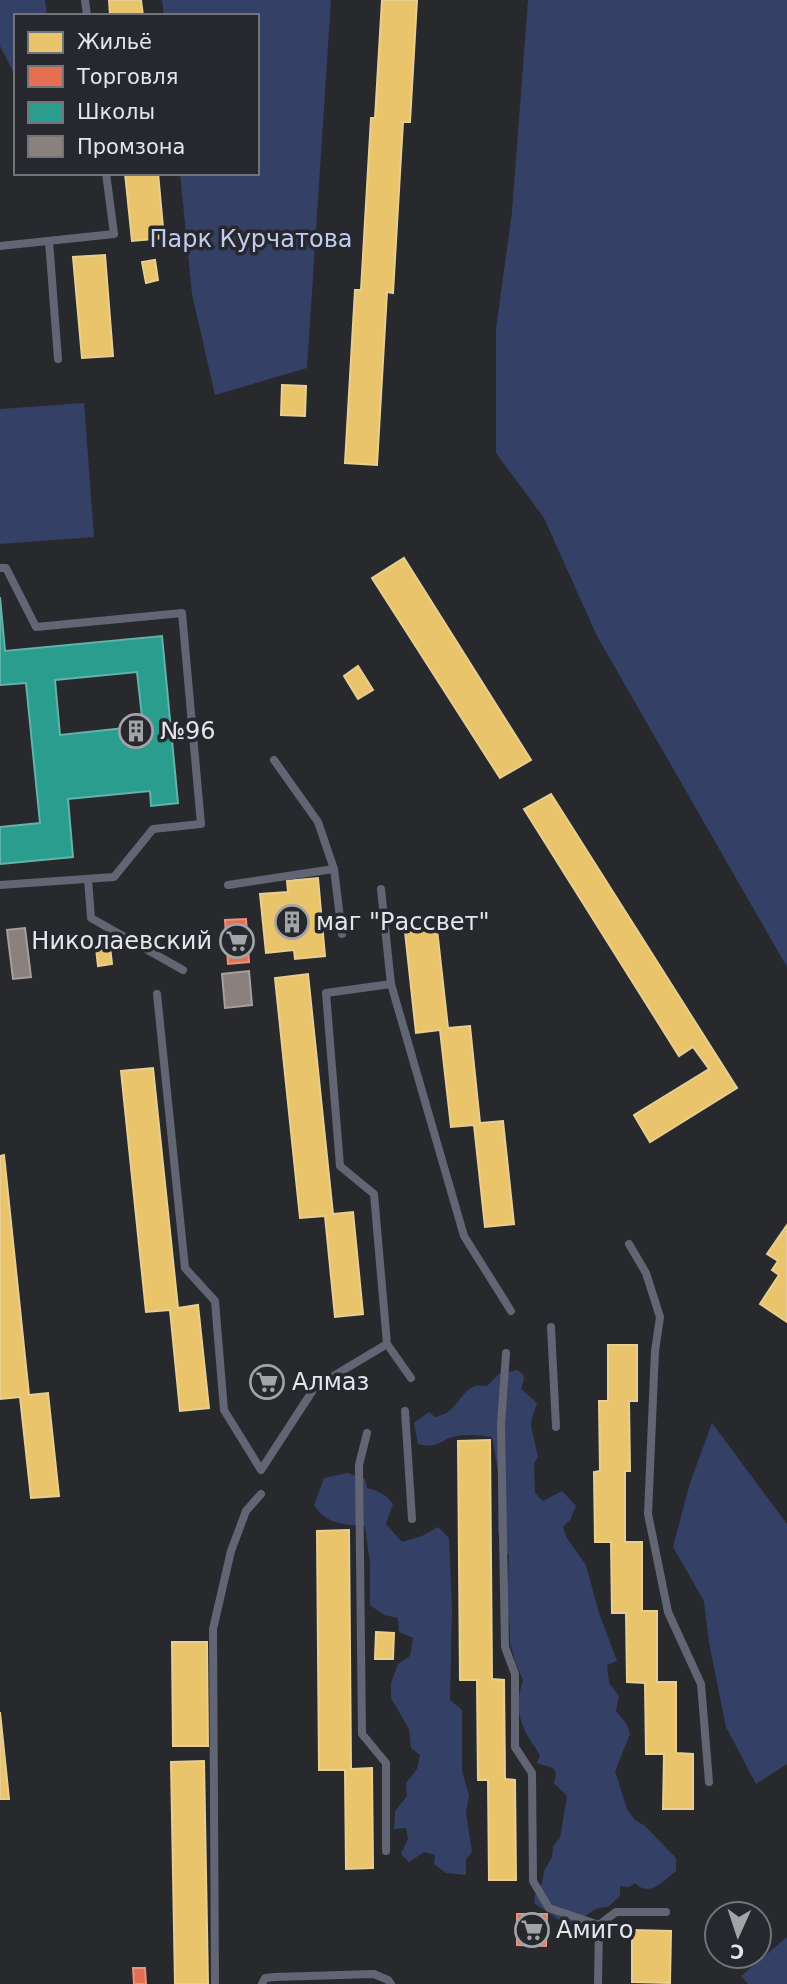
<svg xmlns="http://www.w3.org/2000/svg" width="787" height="1984" viewBox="0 0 787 1984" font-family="'DejaVu Sans',sans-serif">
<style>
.green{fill:#354067}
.homes{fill:#e9c46a;stroke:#e8ce90;stroke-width:2}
.shops{fill:#e76f51;stroke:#e6937f;stroke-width:2}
.schools{fill:#2a9d8f;stroke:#62b3aa;stroke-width:2;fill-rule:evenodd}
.industry{fill:#8a817c;stroke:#a59f9d;stroke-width:2}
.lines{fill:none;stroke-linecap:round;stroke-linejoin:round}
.service{stroke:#626573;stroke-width:8}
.labels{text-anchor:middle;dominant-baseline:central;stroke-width:7;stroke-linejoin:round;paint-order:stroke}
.park-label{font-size:24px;fill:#c0ccf0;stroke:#26282e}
.poi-label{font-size:24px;fill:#e4e6ea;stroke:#26282e;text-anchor:start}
</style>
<rect width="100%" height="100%" fill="#28292c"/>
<g class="green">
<polygon points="0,0 45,0 47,16 16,16 16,77 0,46"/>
<polygon points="162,0 331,0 307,368 215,395 192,294 180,173 257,173 257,16 164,16"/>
<polygon points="528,0 787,0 787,967 597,636 544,518 496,453 496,329 512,212"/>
<polygon points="84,403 94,537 0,544 0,409"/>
<path d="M517,1370l6,4 1,5 -3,10 16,14 -5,15 -1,8 7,31 -4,6 1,30 8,8 19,-10 14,15 -6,14 -7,7 4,11 19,27 13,48 18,48 -10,4 2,18 10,13 -3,15 10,12 4,11 -15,37 12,38 8,11 10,6 31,32v13c-13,10 -27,27 -41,12l-6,4 -9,-1v10l-12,11c-14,-1 -23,9 -32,19l-11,-2 -31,-21 1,-8 7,-12 2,-12 8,-14 1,-11 7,-8 7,-42 -13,-13 2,-10 -3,-5 -16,-5 3,-8c-19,-27 -27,-43 -17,-75l-7,-16 -6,-21v-16l-3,-18 2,-53 -11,-23v-62l-6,-34c-11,-2 -24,-3 -35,-1 -19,4 -17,13 -39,8l-4,-21 15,-11 6,5c23,-4 24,-25 40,-31 4,-1 8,0 12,0l12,-12z"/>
<polygon points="712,1423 787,1524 787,1764 756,1784 726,1727 709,1643 704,1601 673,1547 690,1483"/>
<path d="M347,1473l18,6 2,9c12,3 18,6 26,16l-7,20 16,18 20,-6 16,-9 11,11 3,70 -2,92 12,10v61l7,24 -3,18 6,39 -6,7v16l-20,-2 -12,-9 1,-9 -11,-3 -15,10 -8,-8 7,-15 -2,-11 -12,1 1,-18 12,-15 -1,-13 11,-14 3,-14 -9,-7 -2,-19 -18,-31v-15l7,-19 12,-8 3,-18 -14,-6 -1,-14 -14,-3 -14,-10v-42l-5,-36c-22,-4 -37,-1 -51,-22l10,-27z"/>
<polygon points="787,1937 787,1984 748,1984 741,1976"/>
</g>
<g class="homes">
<polygon points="109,0 141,0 143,16 110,16"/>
<polygon points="382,0 417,0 410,122 403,122 393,293 387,292 377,465 345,463 355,290 361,290 371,118 375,118"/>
<polygon points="125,173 158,173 164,238 132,241"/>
<polygon points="105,255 113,356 82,358 73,257"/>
<polygon points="155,260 158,280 146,283 142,262"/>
<polygon points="282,385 306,386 305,416 281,415"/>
<polygon points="404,558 531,760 500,778 372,578"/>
<polygon points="358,666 373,690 358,699 344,676"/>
<polygon points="551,794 737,1088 650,1142 634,1115 709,1069 693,1047 679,1056 524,809"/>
<polygon points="318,878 325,956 295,959 294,950 266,953 260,894 288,892 287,881"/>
<polygon points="437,929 448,1028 470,1026 480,1123 503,1121 514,1224 485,1227 474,1125 451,1127 440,1030 416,1033 405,932"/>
<polygon points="109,937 112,964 98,966 95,939"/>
<polygon points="308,974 333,1214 353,1212 363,1314 335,1317 325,1216 300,1218 275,978"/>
<polygon points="153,1068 178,1308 198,1305 209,1408 180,1411 170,1310 146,1312 121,1071"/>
<polygon points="4,1155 29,1395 48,1393 59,1496 31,1498 20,1397 0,1399 0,1156"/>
<polygon points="787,1225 787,1322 760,1304 779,1275 772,1270 778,1261 767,1254"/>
<polygon points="608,1345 637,1345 637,1401 629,1401 630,1471 625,1471 625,1542 642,1542 642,1611 657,1611 657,1682 676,1682 676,1753 693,1754 693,1809 663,1809 664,1754 646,1754 645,1683 627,1682 626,1613 612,1613 611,1542 595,1542 594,1472 600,1471 599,1401 608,1401"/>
<polygon points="490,1440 492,1679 504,1680 505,1779 515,1780 516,1880 489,1880 488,1780 478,1780 477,1680 460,1680 458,1441"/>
<polygon points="349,1530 351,1769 372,1768 373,1868 346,1869 345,1770 319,1770 317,1531"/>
<polygon points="376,1632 394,1633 393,1659 375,1659"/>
<polygon points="172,1642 207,1642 208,1746 173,1746"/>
<polygon points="0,1712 9,1799 0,1799"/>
<polygon points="204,1761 208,1984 175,1984 171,1762"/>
<polygon points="632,1930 671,1931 670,1983 632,1982"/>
</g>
<g class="shops">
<polygon points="246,919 249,962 228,964 225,920"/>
<polygon points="266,1367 280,1388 268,1396 253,1376"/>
<polygon points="517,1914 547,1914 546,1946 517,1945"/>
<polygon points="133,1968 145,1968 146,1984 134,1984"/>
</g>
<path class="schools" d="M0,597l5,54 157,-15 16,167 -27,3 -1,-15 -82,8 5,58 -73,7v-37l40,-4 -14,-140 -26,2zM137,672l6,54 -83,9 -5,-55z"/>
<g class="industry">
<polygon points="25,928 31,977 13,979 7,930"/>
<polygon points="249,971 252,1005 225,1008 222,974"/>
</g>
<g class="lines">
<g class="service">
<polyline points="85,0 87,16"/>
<polyline points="49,241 58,359"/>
<polyline points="0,246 114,234 106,173"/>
<polyline points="0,568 6,568 36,627 182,613 201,824 153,829 114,877 0,885"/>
<polyline points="274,760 318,822 334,869 342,934"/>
<polyline points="88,879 91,918 183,970"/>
<polyline points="228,885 334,869"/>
<polyline points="381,889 391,984"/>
<polyline points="157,994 185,1268 215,1301 224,1410 261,1470 315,1387 387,1344"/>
<polyline points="629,1244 646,1273 660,1317 655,1351 648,1514 668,1612 701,1684 709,1782"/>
<polyline points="551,1327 556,1427"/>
<polyline points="506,1353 501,1425 505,1647 515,1674 515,1747 532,1773 533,1881 549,1908 599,1925 598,1984"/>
<polyline points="411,1378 387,1344 374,1194 340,1166 326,993 391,984 464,1236 511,1311"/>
<polyline points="405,1411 412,1519"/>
<polyline points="367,1433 359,1465 362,1734 386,1763 386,1851"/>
<polyline points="599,1925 616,1912 666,1912"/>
<polyline points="215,1984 213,1629 231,1551 246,1511 261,1494"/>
<polyline points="262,1984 265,1978 275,1977 374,1974 388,1980 391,1984"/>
</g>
</g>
<defs>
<g id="building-ring" transform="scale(1.75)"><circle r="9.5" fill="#26282e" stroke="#a2a4a8" stroke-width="1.5"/><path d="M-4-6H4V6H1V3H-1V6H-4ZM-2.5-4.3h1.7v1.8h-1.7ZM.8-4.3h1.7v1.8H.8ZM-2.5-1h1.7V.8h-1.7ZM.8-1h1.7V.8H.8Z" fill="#a2a4a8"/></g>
<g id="supermarket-ring" transform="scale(1.75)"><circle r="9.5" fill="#26282e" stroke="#a2a4a8" stroke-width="1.5"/><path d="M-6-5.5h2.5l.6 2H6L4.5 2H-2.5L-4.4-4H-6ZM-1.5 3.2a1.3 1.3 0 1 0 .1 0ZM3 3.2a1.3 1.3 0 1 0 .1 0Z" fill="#a2a4a8"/></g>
</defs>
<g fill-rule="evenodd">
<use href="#building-ring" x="136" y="731"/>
<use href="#building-ring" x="292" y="922"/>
<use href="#supermarket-ring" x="237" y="941"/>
<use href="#supermarket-ring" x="267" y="1382"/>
<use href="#supermarket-ring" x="532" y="1930"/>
</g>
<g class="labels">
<g class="park-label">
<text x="251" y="239">Парк Курчатова</text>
</g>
<g class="poi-label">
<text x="160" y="731">№96</text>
<text x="316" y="922">маг "Рассвет"</text>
<text x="212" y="941" text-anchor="end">Николаевский</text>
<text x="292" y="1382">Алмаз</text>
<text x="556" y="1930">Амиго</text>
</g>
</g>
<rect x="14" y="14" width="245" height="161" fill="#26282e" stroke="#727479" stroke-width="2"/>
<rect x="28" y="32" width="35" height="21" fill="#e9c46a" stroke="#727479" stroke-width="2"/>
<text x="77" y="49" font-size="21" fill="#e4e6ea">Жильё</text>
<rect x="28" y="66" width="35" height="21" fill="#e76f51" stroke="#727479" stroke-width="2"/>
<text x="77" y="84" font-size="21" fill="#e4e6ea">Торговля</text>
<rect x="28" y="102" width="35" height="21" fill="#2a9d8f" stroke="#727479" stroke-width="2"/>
<text x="77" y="119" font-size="21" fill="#e4e6ea">Школы</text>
<rect x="28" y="136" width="35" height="21" fill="#8a817c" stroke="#727479" stroke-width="2"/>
<text x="77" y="154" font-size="21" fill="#e4e6ea">Промзона</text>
<g transform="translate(738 1935) rotate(183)"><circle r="33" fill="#26282e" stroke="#727479" stroke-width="2"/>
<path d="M0-5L12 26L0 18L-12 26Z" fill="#a2a4a8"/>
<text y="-10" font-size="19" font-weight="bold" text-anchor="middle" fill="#e4e6ea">С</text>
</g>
</svg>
